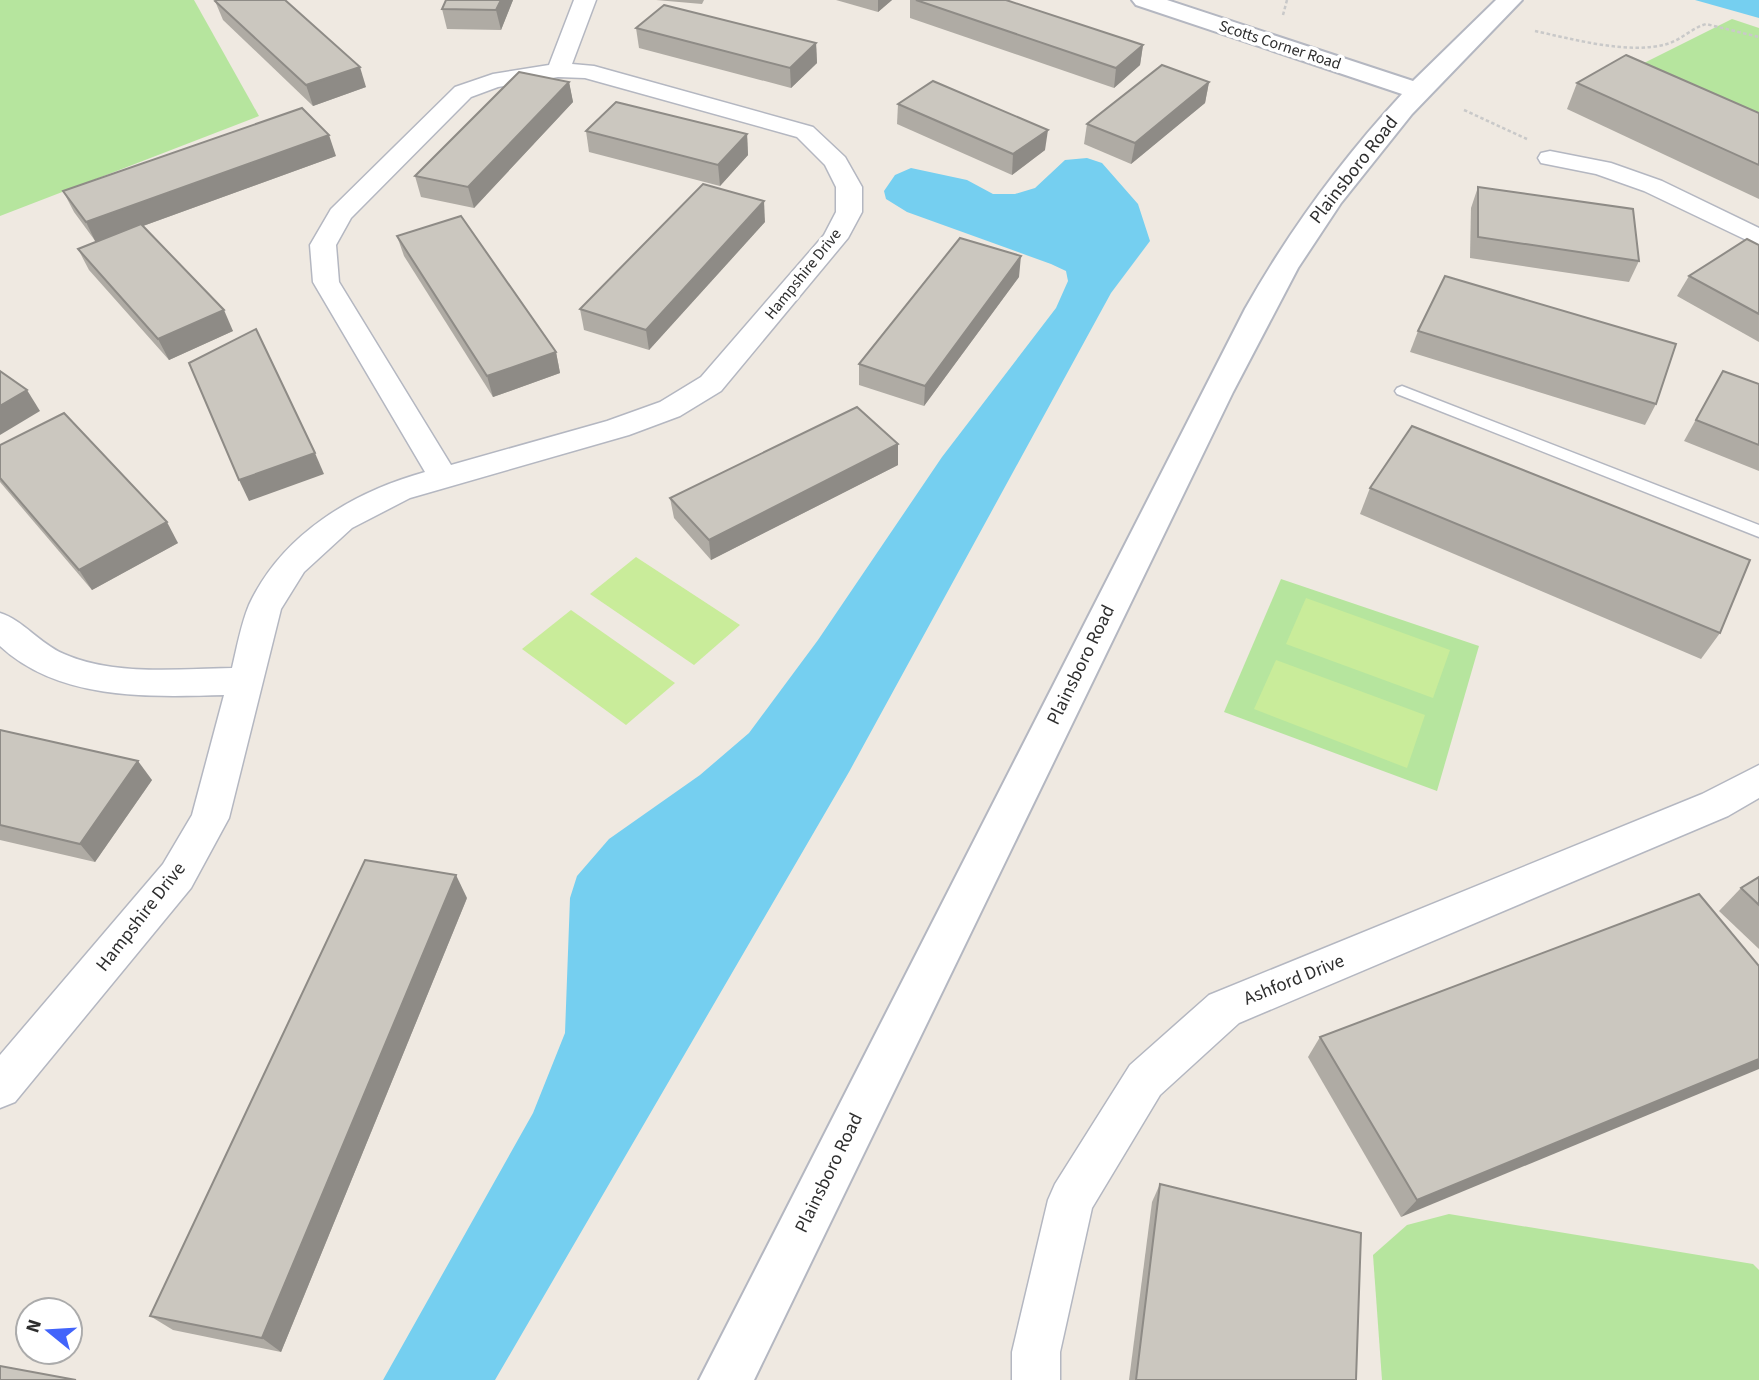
<svg xmlns="http://www.w3.org/2000/svg" width="1759" height="1380" viewBox="0 0 1759 1380" font-family="'Source Sans 3',sans-serif">
<style>
.green{fill:#b6e59e}
.pitch{fill:#c9ec9a}
.water{fill:#75cff0}
.lines{fill:none;stroke-linecap:round;stroke-linejoin:round}
.service-casing{stroke:#b4b7c1;stroke-width:3}
.minor-casing{stroke:#b4b7c1;stroke-width:3}
.tertiary-casing{stroke:#b4b7c1;stroke-width:4}
.path{stroke:#c9c9c9;stroke-width:2.5;stroke-dasharray:3.5 2.5;stroke-linecap:butt}
.service{fill:#fff;fill-rule:evenodd}
.minor{fill:#fff;fill-rule:evenodd}
.tertiary{fill:#fff;fill-rule:evenodd}
.wall{fill:#afaba4}
.shaded-wall{fill:#8e8b86}
.building{fill:#cbc7bf;stroke:#8e8b86;stroke-width:2}
.labels{text-anchor:middle;dominant-baseline:central;stroke-width:7;stroke-linejoin:round;paint-order:stroke}
.far-street-label{font-size:16px;fill:#2e2e2e;stroke:#fff}
.street-label{font-size:19px;fill:#2e2e2e;stroke:#fff}
</style>
<rect width="100%" height="100%" fill="#efe9e1"/>
<g class="green">
<polygon points="0,0 194,0 259,116 0,216"/>
<polygon points="1732,19 1759,28 1759,127 1636,67"/>
<polygon points="1281,579 1479,646 1437,791 1224,712"/>
<polygon points="1449,1214 1753,1264 1759,1270 1759,1380 1382,1380 1373,1255 1407,1225"/>
</g>
<g class="pitch">
<polygon points="636,557 740,625 694,665 590,594"/>
<polygon points="1306,598 1450,650 1433,698 1286,644"/>
<polygon points="571,610 675,683 626,725 522,649"/>
<polygon points="1276,660 1425,715 1407,768 1254,709"/>
</g>
<g class="water">
<polygon points="1695,0 1759,0 1759,18"/>
<polygon points="1087,158 1102,163 1138,204 1150,241 1111,293 849,772 495,1380 383,1380 533,1113 565,1033 570,898 577,876 609,839 700,775 749,733 818,640 942,457 1056,308 1068,281 1066,271 1051,264 907,212 886,199 884,191 895,175 911,168 967,180 993,194 1015,194 1035,188 1065,160"/>
</g>
<g class="lines">
<g class="service-casing">
<polygon id="service" points="1402,386 1759,525 1759,537 1397,394 1395,391 1397,388"/>
</g>
<g class="minor-casing">
<g id="minor">
<path d="M574,0h22l-24,64 22,2 219,61 32,30 17,30v25l-14,26 -127,153 -41,25 -51,19 -219,63 -58,30 -48,44 -23,37 -52,209 -6,11 -32,59 -176,214 -15,6v-53l163,-191 29,-49 32,-120c-74,2 -165,6 -224,-49v-33c23,7 40,31 64,41 50,22 114,15 168,14 5,-21 9,-44 17,-63 33,-71 104,-113 176,-133l-112,-190 -3,-37 21,-36 124,-122 38,-13 56,-9zM558,77l27,1 212,59 28,28 11,22v25l-12,23 -123,142 -41,25 -53,19 -156,44 -112,-183 -3,-37 15,-27 120,-121 27,-10z"/>
<polygon points="1550,151 1611,163 1662,181 1759,228 1759,246 1644,191 1596,174 1541,163 1538,158 1541,153"/>
<polygon points="1759,765 1759,798 1728,816 1239,1023 1160,1095 1092,1208 1060,1352 1060,1380 1012,1380 1012,1352 1048,1200 1055,1184 1130,1065 1209,995 1702,794"/>
</g>
</g>
<g class="tertiary-casing">
<path id="tertiary" d="M1132,0h35l246,81 83,-81h26l-110,114 -71,89 -43,65 -65,124 -479,988h-55l546,-1071c44,-78 96,-149 157,-215l-266,-89z"/>
</g>
<g class="path">
<polyline points="1283,15 1287,0"/>
<path d="M1535,31c37,8 95,24 132,13 14,-4 25,-16 39,-20l53,13"/>
<polyline points="1464,110 1527,139"/>
</g>
<use href="#service" class="service"/>
<use href="#minor" class="minor"/>
<use href="#tertiary" class="tertiary"/>
</g>
<g class="wall">
<polygon points="513,0 501,30 447,29 442,9"/>
<polygon points="656,0 704,0 702,4"/>
<polygon points="836,0 892,0 878,12"/>
<polygon points="910,0 1006,0 1143,45 1140,65 1114,88 910,18"/>
<polygon points="215,1 366,87 313,106 223,20"/>
<polygon points="636,28 816,43 817,63 791,88 639,48"/>
<polygon points="569,82 573,102 474,208 421,197 415,176"/>
<polygon points="1209,82 1205,103 1131,164 1084,144 1087,124"/>
<polygon points="1577,83 1759,113 1759,199 1567,109"/>
<polygon points="898,104 1045,150 1012,175 897,124"/>
<polygon points="586,131 747,134 748,155 720,186 589,152"/>
<polygon points="336,156 143,226 233,331 169,360 89,270 78,249 96,242 74,212 63,191"/>
<polygon points="1478,187 1639,261 1629,282 1470,258 1471,208"/>
<polygon points="765,222 649,350 584,330 580,309"/>
<polygon points="397,236 556,352 560,373 493,397 404,256"/>
<polygon points="1759,245 1759,342 1677,296 1689,276"/>
<polygon points="1019,277 924,406 859,385 859,364"/>
<polygon points="1418,331 1656,404 1645,425 1410,352"/>
<polygon points="1723,371 1759,384 1759,471 1684,441"/>
<polygon points="898,444 898,465 711,560 674,518 670,498"/>
<polygon points="0,445 178,543 92,590 0,482"/>
<polygon points="1370,488 1720,633 1701,659 1360,514"/>
<polygon points="0,730 152,780 95,862 0,840"/>
<polygon points="1759,877 1759,949 1719,911 1741,888"/>
<polygon points="467,898 281,1352 173,1330 150,1316"/>
<polygon points="1759,966 1401,1217 1308,1057 1320,1037"/>
<polygon points="1160,1184 1356,1380 1129,1380 1152,1202"/>
</g>
<g class="shaded-wall">
<polygon points="501,0 513,0 501,30 496,10"/>
<polygon points="878,0 892,0 878,12"/>
<polygon points="816,43 817,63 791,88 790,68"/>
<polygon points="1143,45 1140,65 1114,88 1116,68"/>
<polygon points="360,67 366,87 313,106 306,85"/>
<polygon points="569,82 573,102 474,208 468,187"/>
<polygon points="1209,82 1205,103 1131,164 1135,143"/>
<polygon points="1048,130 1045,150 1012,175 1013,154"/>
<polygon points="747,134 748,155 720,186 718,165"/>
<polygon points="329,135 336,156 96,243 86,222"/>
<polygon points="764,201 765,222 649,350 646,330"/>
<polygon points="1021,256 1019,277 924,406 925,386"/>
<polygon points="224,310 233,331 169,360 158,339"/>
<polygon points="556,352 560,373 493,397 487,376"/>
<polygon points="27,390 40,411 0,435 0,406"/>
<polygon points="898,444 898,465 711,560 709,540"/>
<polygon points="315,453 324,474 249,501 239,480"/>
<polygon points="167,522 178,543 92,590 79,570"/>
<polygon points="138,761 152,780 95,862 80,844"/>
<polygon points="456,875 467,898 281,1352 262,1338"/>
<polygon points="1759,1059 1759,1069 1401,1217 1417,1200"/>
</g>
<g class="building">
<polygon points="217,0 285,0 360,67 306,85 215,1"/>
<polygon points="446,0 501,0 496,10 442,9"/>
<polygon points="916,0 1006,0 1143,45 1116,68"/>
<polygon points="664,5 816,43 790,68 636,28"/>
<polygon points="1626,55 1759,113 1759,165 1577,83"/>
<polygon points="1162,65 1209,82 1135,143 1087,124"/>
<polygon points="519,72 569,82 468,187 415,176"/>
<polygon points="933,81 1048,130 1013,154 898,104"/>
<polygon points="616,102 747,134 718,165 586,131"/>
<polygon points="302,108 329,135 86,222 63,191"/>
<polygon points="703,184 764,201 646,330 580,309"/>
<polygon points="1478,187 1633,209 1639,261 1478,237"/>
<polygon points="461,216 556,352 487,376 397,236"/>
<polygon points="141,224 224,310 158,339 78,249"/>
<polygon points="960,238 1021,256 925,386 859,364"/>
<polygon points="1747,239 1759,245 1759,314 1689,276"/>
<polygon points="1445,276 1676,344 1656,404 1418,331"/>
<polygon points="256,329 315,453 239,480 189,363"/>
<polygon points="0,371 27,390 0,406"/>
<polygon points="1723,371 1759,384 1759,445 1696,420"/>
<polygon points="857,407 898,444 709,540 670,498"/>
<polygon points="64,413 167,522 79,570 0,478 0,445"/>
<polygon points="1412,426 1750,560 1720,633 1370,488"/>
<polygon points="0,730 138,761 80,844 0,825"/>
<polygon points="365,860 456,875 262,1338 150,1316"/>
<polygon points="1759,877 1759,905 1741,888"/>
<polygon points="1699,894 1759,966 1759,1059 1417,1200 1320,1037"/>
<polygon points="1160,1184 1361,1233 1356,1380 1136,1380"/>
<polygon points="0,1366 76,1380 0,1380"/>
</g>
<g class="labels">
<g class="far-street-label">
<text transform="translate(1280 45) rotate(18)">Scotts Corner Road</text>
<text transform="translate(803 274) rotate(-51)">Hampshire Drive</text>
</g>
<g class="street-label">
<text transform="translate(1354 170) rotate(-52)">Plainsboro Road</text>
<text transform="translate(1081 665) rotate(-64)">Plainsboro Road</text>
<text transform="translate(141 917) rotate(-52)">Hampshire Drive</text>
<text transform="translate(1294 980) rotate(-22)">Ashford Drive</text>
<text transform="translate(829 1173) rotate(-64)">Plainsboro Road</text>
</g>
</g>
<g transform="translate(49 1331) rotate(288)"><circle r="33" fill="#ffffff" stroke="#ababab" stroke-width="2"/>
<path d="M0-5L12 26L0 18L-12 26Z" fill="#4264fb"/>
<text y="-10" font-size="19" font-weight="bold" text-anchor="middle" fill="#2e2e2e">N</text>
</g>
</svg>
